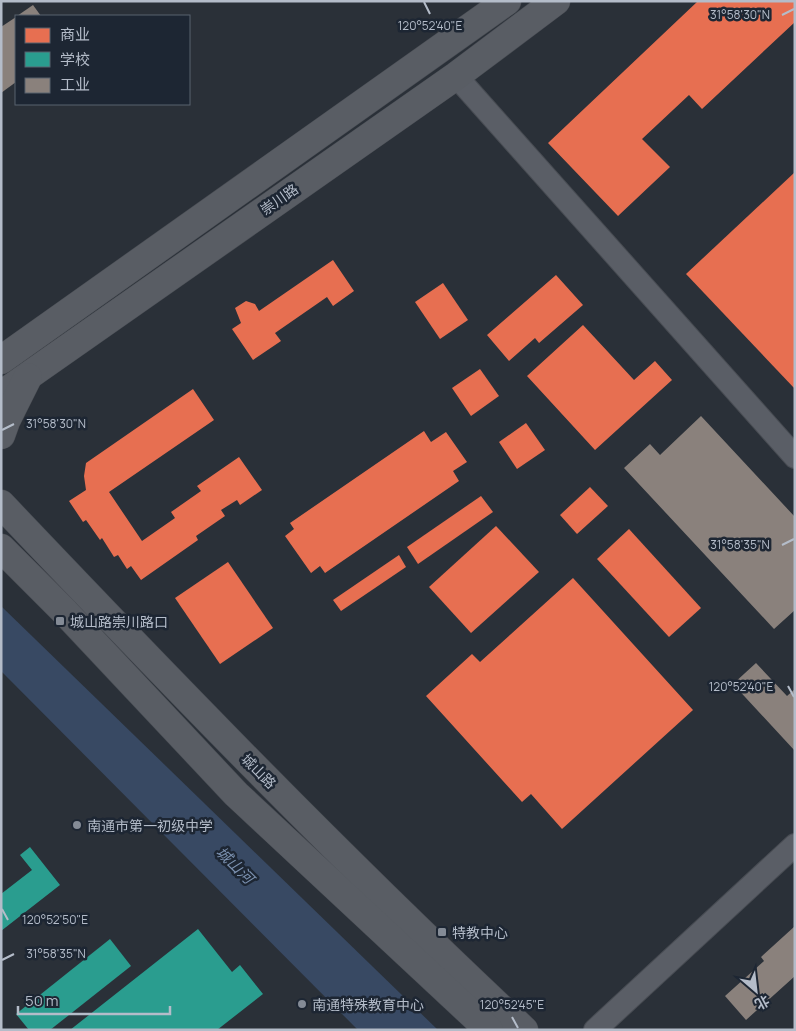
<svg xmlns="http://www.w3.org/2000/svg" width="796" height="1031" viewBox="0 0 796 1031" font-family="Manrope,'Noto Sans SC',sans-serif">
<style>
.water{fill:#384963}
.shops{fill:#e76f51}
.schools{fill:#2a9d8f}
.industry{fill:#8a817c}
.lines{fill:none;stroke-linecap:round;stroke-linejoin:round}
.street-casing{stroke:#484c53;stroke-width:24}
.secondary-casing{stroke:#484c53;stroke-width:29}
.street{stroke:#5a5e66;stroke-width:22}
.secondary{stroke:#595d64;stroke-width:28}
.ticks{fill:none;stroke:#b4bcc9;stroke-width:2}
.poi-dot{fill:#848b96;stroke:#1d2633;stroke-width:2}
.labels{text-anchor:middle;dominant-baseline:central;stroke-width:5;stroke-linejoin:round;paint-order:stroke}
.street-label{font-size:14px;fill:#b4bcc9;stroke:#1d2633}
.poi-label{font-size:14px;fill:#b4bcc9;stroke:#1d2633;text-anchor:start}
.water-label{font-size:15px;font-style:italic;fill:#7c92b1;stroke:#1d2633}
.ticks-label{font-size:12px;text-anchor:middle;fill:#b4bcc9;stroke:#1d2633;stroke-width:5;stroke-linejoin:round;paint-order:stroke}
</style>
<rect width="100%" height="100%" fill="#2a3038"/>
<polygon class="water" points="1,606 438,1030 358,1030 1,671"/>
<g class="shops">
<polygon points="698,1 795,1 795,22 702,109 689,95 642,139 670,167 618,216 548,143"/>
<polygon points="795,172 795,389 686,274"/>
<polygon points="333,260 354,291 333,306 327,297 275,333 281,341 253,360 232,329 241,323 235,308 246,301 255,304 259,311"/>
<polygon points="556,275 583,305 539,343 535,338 509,361 487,335"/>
<polygon points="443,283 468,320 440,339 415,302"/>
<polygon points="583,325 634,380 655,361 672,380 595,450 527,376"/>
<polygon points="480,369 499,396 471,416 452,388"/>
<polygon points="193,389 214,420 109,492 142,541 175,518 171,512 201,491 197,486 239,457 262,490 240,505 237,500 221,510 225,516 196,536 198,540 141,580 131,566 127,569 118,555 114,557 102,538 100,540 86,520 83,522 69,501 86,490 84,476 86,463"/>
<polygon points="526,423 545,450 517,469 499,442"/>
<polygon points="424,431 431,442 446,432 467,462 453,471 459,481 325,573 320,566 311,573 285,536 294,529 290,523"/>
<polygon points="590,487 608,506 577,534 560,515"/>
<polygon points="481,496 493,512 418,564 407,547"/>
<polygon points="496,526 539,572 471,633 429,587"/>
<polygon points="629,529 701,608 669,637 597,559"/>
<polygon points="399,555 406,567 341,611 333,600"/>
<polygon points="228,562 273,628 220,664 175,598"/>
<polygon points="573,578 693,710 562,829 531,794 522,802 426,696 472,654 480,662"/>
</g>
<g class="schools">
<polygon points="30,847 60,885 1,931 1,894 32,870 20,855"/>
<polygon points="198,929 232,972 240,965 263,994 217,1030 70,1030"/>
<polygon points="110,939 131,966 50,1030 29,1030 16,1014"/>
</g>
<g class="industry">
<polygon points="33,5 41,16 17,16"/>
<polygon points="16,17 16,82 1,93 1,27"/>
<polygon points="701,416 795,517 795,610 774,629 624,468 650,444 660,455"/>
<polygon points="756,663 787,696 795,689 795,751 733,684"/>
<polygon points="795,926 795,976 746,1020 725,996 764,961 761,957"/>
</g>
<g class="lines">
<g class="street-casing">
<g id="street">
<polyline points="456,76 795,457"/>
<polyline points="595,1030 795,845"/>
</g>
</g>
<g class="secondary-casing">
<g id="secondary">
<polyline points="1,360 507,1"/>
<polyline points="1,395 456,76 556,1"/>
<polyline points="1,435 6,421 28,377"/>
<path d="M1,504c170,179 342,357 523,526"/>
<polyline points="1,548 65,612 236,794 489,1030"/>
</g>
</g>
<use href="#street" class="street"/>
<use href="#secondary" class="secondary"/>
</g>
<path class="ticks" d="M424,2l6,12M782,15l12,-6M2,430l12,-6M782,545l12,-6M788,686l6,11M2,909l6,11M2,960l12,-6M512,1017l6,11"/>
<g class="poi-dot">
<rect x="55" y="616" width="10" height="10" rx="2.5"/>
<circle cx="77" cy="825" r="5"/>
<rect x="437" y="927" width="10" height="10" rx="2.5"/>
<circle cx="302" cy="1004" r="5"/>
</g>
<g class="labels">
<g class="street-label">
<text transform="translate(279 199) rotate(-35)">崇川路</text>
<text transform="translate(259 771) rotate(45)">城山路</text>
</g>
<g class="poi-label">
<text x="70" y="621">城山路崇川路口</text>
<text x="87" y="825">南通市第一初级中学</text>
<text x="452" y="932">特教中心</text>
<text x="312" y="1004">南通特殊教育中心</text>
</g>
<g class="water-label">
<text transform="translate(235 865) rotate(44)">城山河</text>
</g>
</g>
<g class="ticks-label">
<text x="740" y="19">31°58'30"N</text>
<text x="430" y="30">120°52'40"E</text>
<text x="56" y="428">31°58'30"N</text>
<text x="740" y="549">31°58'35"N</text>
<text x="741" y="691">120°52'40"E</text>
<text x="55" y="924">120°52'50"E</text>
<text x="56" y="958">31°58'35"N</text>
<text x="512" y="1009">120°52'45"E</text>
</g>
<rect width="796" height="1031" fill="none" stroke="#b4bcc9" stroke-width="5"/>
<rect x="15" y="15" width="175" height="90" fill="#1d2633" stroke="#59626f"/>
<rect x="25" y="28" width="25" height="15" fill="#e76f51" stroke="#59626f"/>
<text x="60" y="40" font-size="15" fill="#b4bcc9">商业</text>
<rect x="25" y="52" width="25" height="15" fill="#2a9d8f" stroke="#59626f"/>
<text x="60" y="65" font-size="15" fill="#b4bcc9">学校</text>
<rect x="25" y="78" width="25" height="15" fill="#8a817c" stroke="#59626f"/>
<text x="60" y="90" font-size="15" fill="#b4bcc9">工业</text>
<g transform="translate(756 991) rotate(152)" stroke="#1d2633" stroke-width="4" paint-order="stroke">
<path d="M0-4L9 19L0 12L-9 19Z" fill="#b4bcc9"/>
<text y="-8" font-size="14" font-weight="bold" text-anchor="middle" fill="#b4bcc9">北</text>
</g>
<path d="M18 1006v8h152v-8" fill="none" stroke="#b4bcc9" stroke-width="2.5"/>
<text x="25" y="1006" font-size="15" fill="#b4bcc9" stroke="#1d2633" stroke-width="4" paint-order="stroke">50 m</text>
</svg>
